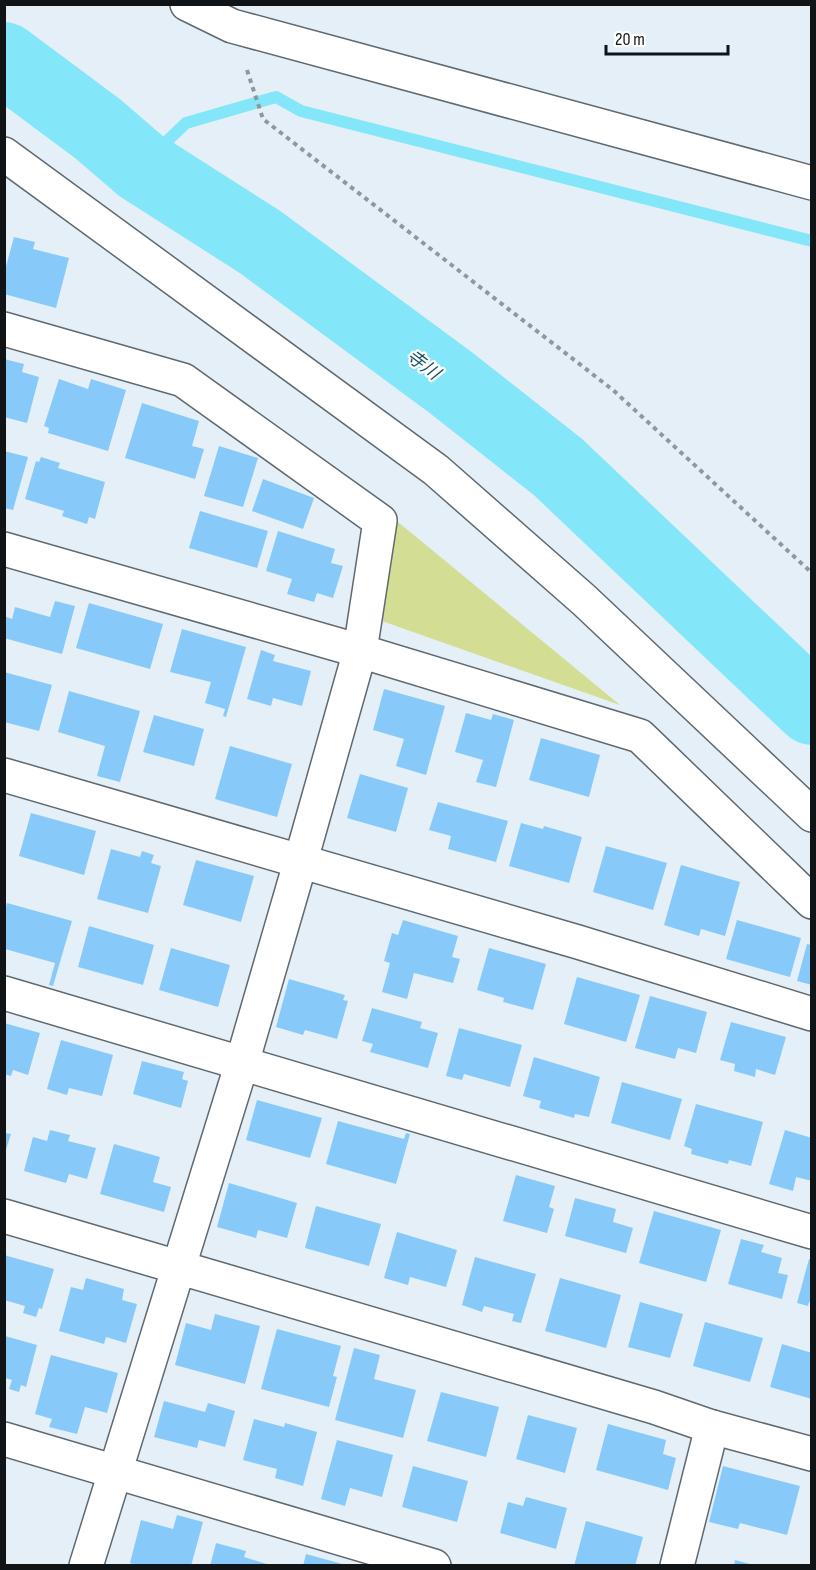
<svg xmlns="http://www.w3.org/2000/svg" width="816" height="1570" viewBox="0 0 816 1570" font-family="'Sofia Sans Condensed','Noto Sans JP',sans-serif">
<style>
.green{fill:#d3dd93}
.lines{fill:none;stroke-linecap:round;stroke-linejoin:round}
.stream{stroke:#84e7f9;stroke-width:12}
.river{stroke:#84e7f9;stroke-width:74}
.building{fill:#87cafa}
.minor-casing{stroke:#606970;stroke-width:36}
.tertiary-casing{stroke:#606970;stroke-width:36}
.path{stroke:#90989e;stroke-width:4;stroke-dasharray:4.5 4.5;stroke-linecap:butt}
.minor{stroke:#fff;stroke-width:33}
.tertiary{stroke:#fff;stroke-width:33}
.labels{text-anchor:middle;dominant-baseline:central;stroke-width:4.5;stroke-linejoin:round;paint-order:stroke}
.water-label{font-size:18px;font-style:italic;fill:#19535c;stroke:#fff}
</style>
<rect width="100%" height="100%" fill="#e4eff7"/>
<polygon class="green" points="398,522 620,705 382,621 385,560"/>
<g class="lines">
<polyline class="stream" points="141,166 186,123 276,97 301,111 812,241"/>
<polyline class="river" points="4,59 98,129 141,166 260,242 450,382 558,467 812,708"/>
</g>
<g class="building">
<polygon points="14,237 35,242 33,249 69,258 56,308 4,294 4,274"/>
<polygon points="4,359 24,364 22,372 39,377 27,423 4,417"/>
<polygon points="59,379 88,389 91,379 126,390 108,451 48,433 49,428 44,426"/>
<polygon points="142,403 199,421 192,446 204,449 195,479 125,458"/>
<polygon points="219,446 258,458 243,507 204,496"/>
<polygon points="4,451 28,457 13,510 4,508"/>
<polygon points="41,457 60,463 58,468 105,482 95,519 89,517 87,524 62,516 64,511 25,499 36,461 39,462"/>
<polygon points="263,479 314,498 303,529 252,511"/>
<polygon points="200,511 268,531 257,568 189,548"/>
<polygon points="278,531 335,549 331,563 343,566 333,598 317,593 314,602 287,594 292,579 266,571"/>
<polygon points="55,601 75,606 62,654 4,638 4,616 12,619 15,607 50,617"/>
<polygon points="89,603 163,624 150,669 76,648"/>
<polygon points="182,629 246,647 226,717 223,716 225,709 205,703 211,682 170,672"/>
<polygon points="261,650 275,655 273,661 311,671 302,706 273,698 271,706 247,699"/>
<polygon points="4,672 52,685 39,731 4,722"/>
<polygon points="384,689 445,706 426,775 396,766 404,739 373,730"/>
<polygon points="69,691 140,711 120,782 97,776 105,746 58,732"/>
<polygon points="466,713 491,720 493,714 514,720 496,787 476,782 483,760 455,752"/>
<polygon points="154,715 204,729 194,766 143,752"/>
<polygon points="541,738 600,755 589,797 529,780"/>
<polygon points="230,746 292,764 277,817 215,799"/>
<polygon points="360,774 408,788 396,832 347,818"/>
<polygon points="438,802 508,821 496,862 448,849 451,836 429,830"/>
<polygon points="31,813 96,831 84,875 19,856"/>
<polygon points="521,823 543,829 544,826 582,837 569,883 509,866"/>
<polygon points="606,846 667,863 653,910 593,892"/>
<polygon points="111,849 140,857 142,851 154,855 151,863 161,866 148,913 97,899"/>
<polygon points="196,860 254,876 241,922 183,905"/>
<polygon points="681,865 740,882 725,936 701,929 699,936 664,925"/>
<polygon points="7,903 72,921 53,986 49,985 55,963 5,949 5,911"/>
<polygon points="403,920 458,936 452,957 460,959 453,983 414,973 407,999 382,992 390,963 384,961 392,933 398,935"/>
<polygon points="737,920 801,938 790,977 726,959"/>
<polygon points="89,926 154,945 143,985 78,967"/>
<polygon points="807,944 812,945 812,985 797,981"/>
<polygon points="171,948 230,965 218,1007 159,990"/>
<polygon points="489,948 546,964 533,1010 503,1002 504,998 477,990"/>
<polygon points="577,977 640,995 626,1042 564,1024"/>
<polygon points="289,979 345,995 343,1000 348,1001 337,1039 305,1030 303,1035 276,1027"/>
<polygon points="650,996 707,1012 696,1053 678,1048 675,1059 635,1048"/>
<polygon points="372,1008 422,1022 420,1028 438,1033 428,1068 370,1052 373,1044 362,1041"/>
<polygon points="731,1022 786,1037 775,1075 756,1069 755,1077 734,1071 735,1064 720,1060"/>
<polygon points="4,1023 40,1033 28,1075 13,1070 11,1076 4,1074"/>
<polygon points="459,1028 522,1045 510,1087 464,1074 462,1080 446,1076"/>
<polygon points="61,1040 113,1055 102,1096 69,1088 67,1095 47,1089"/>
<polygon points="534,1057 600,1077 589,1117 575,1114 574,1118 539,1108 541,1101 523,1096"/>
<polygon points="142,1061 184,1072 182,1079 188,1081 181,1108 133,1094"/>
<polygon points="622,1082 682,1099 670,1140 611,1123"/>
<polygon points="257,1100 322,1118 310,1158 246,1140"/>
<polygon points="696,1104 763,1122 751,1166 729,1160 728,1164 691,1154 692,1149 684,1146"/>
<polygon points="338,1121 404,1139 406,1133 410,1134 396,1184 326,1164"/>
<polygon points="50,1130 70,1135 68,1141 96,1148 87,1179 69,1174 66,1183 24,1171 33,1137 47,1141"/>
<polygon points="785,1130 812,1138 812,1181 796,1177 793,1191 769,1184"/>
<polygon points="4,1133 11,1134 5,1153 4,1153"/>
<polygon points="114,1144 160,1157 153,1182 171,1187 164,1212 100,1194"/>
<polygon points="516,1175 555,1186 549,1207 554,1209 547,1233 503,1221"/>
<polygon points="229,1183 297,1203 287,1238 258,1230 256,1238 217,1227"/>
<polygon points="575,1198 616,1209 613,1222 633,1228 626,1253 565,1236"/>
<polygon points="316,1206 381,1224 369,1266 305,1248"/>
<polygon points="654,1211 721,1230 706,1282 639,1263"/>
<polygon points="397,1232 457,1250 446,1287 410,1277 408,1285 384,1278"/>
<polygon points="741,1239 764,1245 761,1252 782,1258 778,1273 788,1275 782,1299 728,1284"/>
<polygon points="4,1255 54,1269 42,1309 39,1308 36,1317 23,1313 25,1306 4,1300"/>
<polygon points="475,1257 536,1274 521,1323 512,1321 514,1314 484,1306 482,1312 462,1305"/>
<polygon points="809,1259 812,1260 812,1303 809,1302 808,1306 797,1303"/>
<polygon points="86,1278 124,1289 122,1300 137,1304 126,1343 106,1337 104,1344 59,1331 71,1287 83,1290"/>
<polygon points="560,1278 621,1295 606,1348 545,1331"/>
<polygon points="640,1302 683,1314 670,1358 628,1347"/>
<polygon points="215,1314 260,1326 245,1384 175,1365 186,1323 211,1330"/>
<polygon points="705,1322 763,1338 750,1382 693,1366"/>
<polygon points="277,1329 341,1346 333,1376 337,1377 329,1407 261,1389"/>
<polygon points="5,1336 37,1345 26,1387 21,1385 19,1392 9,1389 12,1380 5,1378"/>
<polygon points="782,1344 812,1353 812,1399 770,1387"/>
<polygon points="354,1348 380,1355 374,1379 416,1390 403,1438 335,1420"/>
<polygon points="51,1355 118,1373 107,1413 85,1407 77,1434 49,1427 52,1419 35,1414"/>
<polygon points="441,1392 499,1407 486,1457 427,1441"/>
<polygon points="164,1401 205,1412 208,1403 235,1411 225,1447 199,1440 197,1448 154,1437"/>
<polygon points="528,1415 577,1428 565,1473 516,1459"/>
<polygon points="254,1419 284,1427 285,1423 317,1432 303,1486 275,1478 277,1469 243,1460"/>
<polygon points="608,1424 666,1440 663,1454 676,1458 668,1490 596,1470"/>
<polygon points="337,1440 393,1455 382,1497 350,1488 345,1506 321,1499"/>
<polygon points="413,1466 468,1481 457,1522 402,1507"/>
<polygon points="723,1466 800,1486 787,1535 740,1523 738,1529 709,1522"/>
<polygon points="526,1497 567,1508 556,1549 500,1533 508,1502 523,1506"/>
<polygon points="177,1515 203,1522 191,1566 138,1566 130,1563 141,1520 173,1529"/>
<polygon points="586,1521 643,1537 635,1566 574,1566"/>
<polygon points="216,1543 246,1551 244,1557 273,1566 210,1566"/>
<polygon points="306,1554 346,1565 346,1566 303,1566"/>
<polygon points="735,1560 754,1565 754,1566 734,1566"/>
</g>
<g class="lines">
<g class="minor-casing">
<g id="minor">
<polyline points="4,154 436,470 584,600 812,815"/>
<polyline points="4,329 183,380 380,521 360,651 301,860 242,1063 86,1566"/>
<polyline points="4,549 360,651 640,736 812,902"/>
<polyline points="4,775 578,942 812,1014"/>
<polyline points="4,993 812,1232"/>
<polyline points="4,1216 654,1407 712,1427 812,1454"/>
<polyline points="4,1439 434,1566"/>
<polyline points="677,1566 712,1427"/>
</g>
</g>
<g class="tertiary-casing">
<polyline id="tertiary" points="187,4 232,26 812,183"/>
</g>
<polyline class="path" points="247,70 263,119 613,390 812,573"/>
<use href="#minor" class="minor"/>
<use href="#tertiary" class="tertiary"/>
</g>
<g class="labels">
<g class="water-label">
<text transform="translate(423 365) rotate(37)">寺川</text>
</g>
</g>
<rect width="816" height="1570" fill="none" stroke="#101416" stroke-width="12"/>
<path d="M606 45v9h122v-9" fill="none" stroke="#101416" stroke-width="3"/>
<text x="615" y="45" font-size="18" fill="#101416" stroke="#ffffff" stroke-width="4.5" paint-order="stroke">20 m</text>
</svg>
